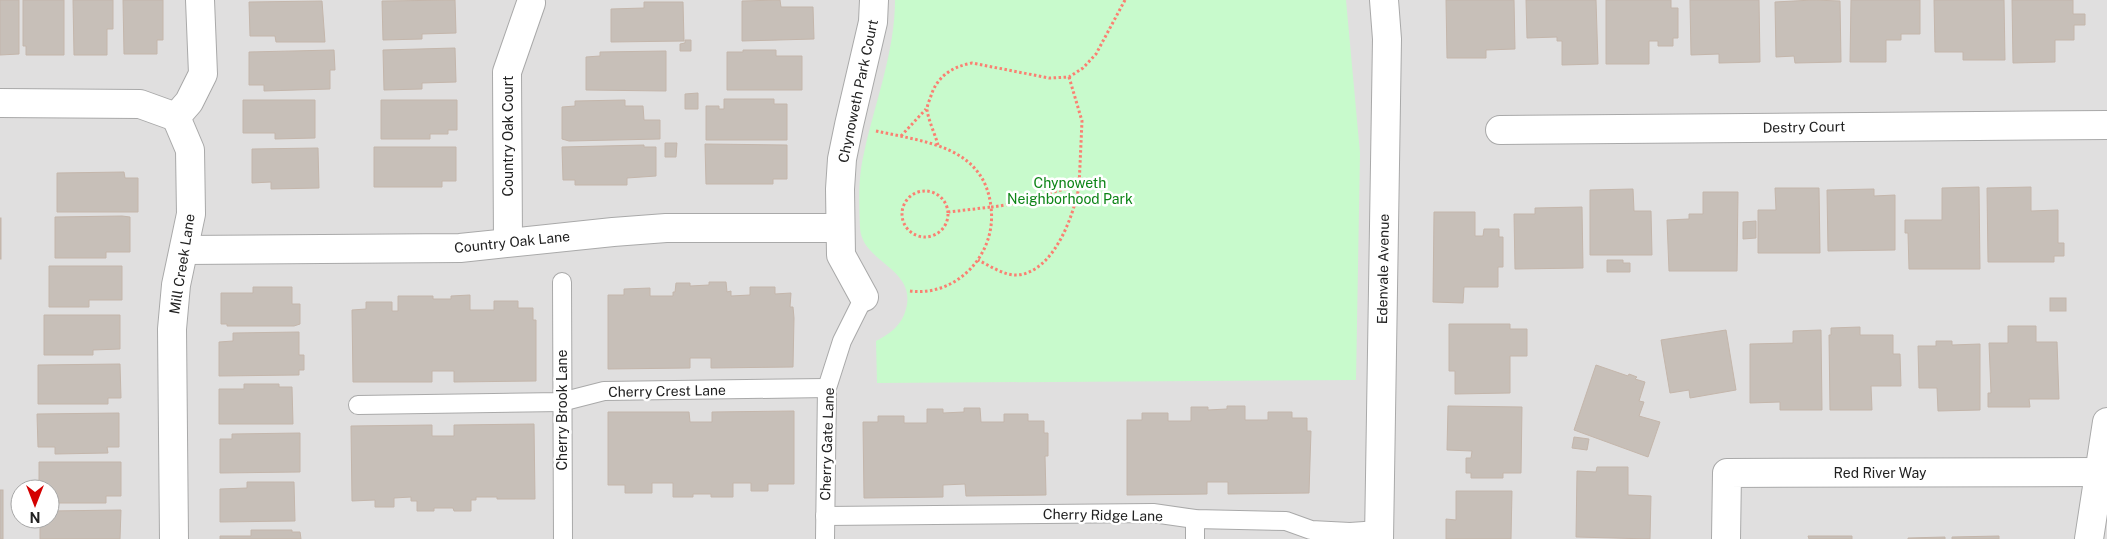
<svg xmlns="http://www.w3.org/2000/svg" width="2107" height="539" viewBox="0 0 2107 539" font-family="'Public Sans',sans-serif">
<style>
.residential{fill:#e0dfdf;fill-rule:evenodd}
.park{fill:#c8facc}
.building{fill:#c7bfb8;stroke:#c4b6ab}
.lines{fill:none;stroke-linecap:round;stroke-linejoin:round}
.service-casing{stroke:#a9a9a9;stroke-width:20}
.minor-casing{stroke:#a9a9a9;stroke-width:30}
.path{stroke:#fa8072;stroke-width:3;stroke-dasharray:2.5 2.5;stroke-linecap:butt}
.service{stroke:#fff;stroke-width:18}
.minor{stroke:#fff;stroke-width:28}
.labels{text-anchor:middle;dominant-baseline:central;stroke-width:5;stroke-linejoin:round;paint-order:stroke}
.street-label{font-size:14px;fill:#222;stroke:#fff}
.park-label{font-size:14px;fill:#0c8416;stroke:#fff}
</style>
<rect width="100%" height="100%" fill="#f2efe9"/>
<path class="residential" d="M0,0h2107v539h-2107zM20,489h30v30h-30z"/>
<path class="park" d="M895,0h451l14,153 -4,227 -479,3 -1,-42c14,-7 26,-16 30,-32 11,-41 -44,-46 -46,-81 -1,-25 -2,-51 4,-75 11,-51 31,-101 31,-153z"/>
<g class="building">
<polygon points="0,0 19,0 19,54 0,55"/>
<polygon points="23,0 64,0 64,55 26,55 26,46 23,46"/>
<polygon points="73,0 113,0 113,29 107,29 107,55 74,55"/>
<polygon points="123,0 163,0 163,40 157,40 157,54 124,54"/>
<polygon points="455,0 456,33 422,34 422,39 383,40 382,1"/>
<polygon points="780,0 781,7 813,7 814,39 742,41 742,1"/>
<polygon points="1446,0 1514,0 1515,49 1486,50 1486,58 1447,58"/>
<polygon points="1526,0 1596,0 1598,64 1562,65 1562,41 1557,41 1557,37 1527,38"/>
<polygon points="1606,0 1671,0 1671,8 1678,8 1678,38 1673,38 1673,46 1658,46 1658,41 1649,41 1649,64 1606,64"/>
<polygon points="1690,0 1759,0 1760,62 1719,63 1719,54 1691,55"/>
<polygon points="1813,0 1840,1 1841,62 1795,63 1794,56 1776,57 1775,2"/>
<polygon points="1851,0 1920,0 1920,34 1901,34 1901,40 1886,40 1886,62 1850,62"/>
<polygon points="1934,0 2004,0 2005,60 1963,60 1963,52 1935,52"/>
<polygon points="2012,0 2073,0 2073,14 2085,14 2085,25 2074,25 2074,40 2055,40 2055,62 2013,63"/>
<polygon points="322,1 325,42 276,42 275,36 250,36 249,2"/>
<polygon points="644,2 683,2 684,41 611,42 611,9 644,8"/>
<polygon points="685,40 691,40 691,51 680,51 680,44 685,43"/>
<polygon points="455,48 456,82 422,83 422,89 384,90 383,50"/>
<polygon points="334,50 335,70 330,70 330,89 264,91 264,85 249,85 249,52"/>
<polygon points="743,50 776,50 776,56 802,56 802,90 727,90 727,52 743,52"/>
<polygon points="666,51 666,91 586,90 586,57 600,56 600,52"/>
<polygon points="698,93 698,109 685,109 685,94"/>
<polygon points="724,99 774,99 774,104 787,104 787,140 706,140 706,106 719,106 719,109 724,109"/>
<polygon points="243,100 315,100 315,138 275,139 275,133 243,133"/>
<polygon points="381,100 457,100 457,130 448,130 448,134 430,134 430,139 381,139"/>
<polygon points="625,100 625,106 643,106 644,120 660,120 660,139 569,141 562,139 562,107 575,106 575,101"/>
<polygon points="665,143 677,143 676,157 665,157"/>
<polygon points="705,144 787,145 787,179 773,179 773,184 706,184"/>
<polygon points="644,145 644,147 656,147 656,176 627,178 627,185 575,185 575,180 563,180 562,147"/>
<polygon points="374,147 456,147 456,181 442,181 442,187 374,187"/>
<polygon points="318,148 319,188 271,189 271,182 252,183 252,149"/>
<polygon points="124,172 125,178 138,178 138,212 57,212 57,173"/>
<polygon points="1979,187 1980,269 1909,269 1908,233 1905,233 1905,220 1942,220 1942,188"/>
<polygon points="2031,187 2031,211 2058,210 2058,243 2064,243 2064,256 2054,256 2054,262 1988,262 1987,188"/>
<polygon points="1775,188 1819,188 1820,253 1758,253 1758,210 1776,210"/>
<polygon points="1633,189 1634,211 1651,211 1652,255 1590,255 1590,190"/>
<polygon points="1874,189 1874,196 1895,195 1895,250 1828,251 1827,190"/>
<polygon points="1703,192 1738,192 1737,271 1669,271 1667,220 1689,219 1689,214 1703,214"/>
<polygon points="1582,207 1583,268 1515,269 1514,214 1535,214 1535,208"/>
<polygon points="1434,212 1475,212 1475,236 1483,236 1484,229 1499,229 1499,237 1503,237 1503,267 1498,267 1498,287 1464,287 1463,303 1433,302"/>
<polygon points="122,216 130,217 130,252 106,252 106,258 55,258 55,217"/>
<rect x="0" y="218" width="1" height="41"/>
<polygon points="1756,221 1756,238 1743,239 1743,222"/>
<polygon points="1607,260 1623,260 1623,263 1630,263 1630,272 1607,272"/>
<polygon points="49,266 122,266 122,300 89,300 89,307 49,307"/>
<polygon points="709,282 726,282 727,292 731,291 731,296 750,295 750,287 775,287 775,294 791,293 790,307 793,307 794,318 793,367 711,368 711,358 690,358 690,368 608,369 608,295 624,295 624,289 650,288 650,296 673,296 673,292 675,292 676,283 690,283 690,286 709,285"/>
<polygon points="253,287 292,287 292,304 300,304 300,324 294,326 227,326 227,324 221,324 221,293 253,293"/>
<polygon points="470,295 470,310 494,310 494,301 518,301 518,308 533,308 533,320 536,320 536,381 454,382 454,371 432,371 432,382 353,382 352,310 366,309 366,302 392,302 392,311 398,311 398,296 433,296 433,299 451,299 451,296"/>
<rect x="2050" y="298" width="16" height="13"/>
<polygon points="44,315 120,315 120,349 93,350 93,355 44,355"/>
<polygon points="1449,324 1510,324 1510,329 1527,329 1527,356 1510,356 1510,393 1455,394 1455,371 1449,371"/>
<polygon points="2008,326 2036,326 2036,342 2057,342 2059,399 2029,399 2030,407 1988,407 1988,393 1991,393 1989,343 2008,343"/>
<polygon points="1860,327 1860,335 1893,335 1893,354 1900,354 1901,386 1871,386 1872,410 1830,410 1829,335 1831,335 1831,328"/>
<polygon points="1726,330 1736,390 1690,398 1689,390 1670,393 1661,340"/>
<polygon points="1821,330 1822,410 1780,410 1780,402 1750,403 1750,344 1793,343 1793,331"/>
<polygon points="299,332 299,355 304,355 304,370 299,370 299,375 219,376 219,342 233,341 233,333"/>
<polygon points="1936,341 1952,341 1952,345 1980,344 1980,410 1938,411 1937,388 1919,388 1918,346 1936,346"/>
<polygon points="120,364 121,398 108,398 108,404 38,404 38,365"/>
<polygon points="1596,365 1628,376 1629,374 1637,377 1635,379 1645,382 1639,401 1644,402 1639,416 1660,422 1648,457 1574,430"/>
<polygon points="244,384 279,384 279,387 292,387 293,424 219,424 219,389 244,389"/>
<polygon points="1227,406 1245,406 1245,420 1268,420 1268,412 1292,412 1292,418 1307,418 1307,431 1311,431 1309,493 1228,494 1228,482 1207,482 1207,494 1127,495 1127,420 1142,420 1142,413 1168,413 1168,421 1191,421 1191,407 1208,407 1208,410 1227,409"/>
<polygon points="1448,406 1522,407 1521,473 1503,473 1503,478 1471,478 1471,473 1466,473 1466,458 1471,458 1472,451 1447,450"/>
<polygon points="964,408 980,408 981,422 1004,422 1004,414 1028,414 1028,421 1044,421 1044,433 1048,433 1048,456 1045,456 1046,495 966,496 965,484 943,485 943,497 864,498 863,422 878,422 878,416 904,416 904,423 927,423 927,409 943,409 943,413 964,412"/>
<polygon points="794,411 794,484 768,484 768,491 751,491 751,483 733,483 733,497 711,497 711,494 693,494 693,497 673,497 673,483 652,483 652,493 625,493 625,485 608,485 608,412 689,412 690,422 712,422 712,412"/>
<polygon points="119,413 119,447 107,447 108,453 55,454 55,447 38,447 37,414"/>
<polygon points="534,424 535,499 497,499 497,497 476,497 476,500 471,500 471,511 454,511 453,508 434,508 434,511 417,511 417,501 411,501 411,497 394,498 394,507 375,507 375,500 352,501 351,426 432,425 432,436 454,436 454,425"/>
<polygon points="300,433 300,472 220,473 220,439 232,439 232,434"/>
<polygon points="1574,437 1589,439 1587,450 1572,448"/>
<polygon points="39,462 121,462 121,496 106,496 106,503 50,503 50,489 39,489"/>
<polygon points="1597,467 1628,467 1628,495 1651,496 1650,539 1576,537 1577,471 1596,472"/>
<polygon points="247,482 294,482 295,521 220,522 220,489 247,488"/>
<rect x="0" y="490" width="3" height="49"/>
<polygon points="1456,491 1512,491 1511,539 1446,539 1446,519 1456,520"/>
<polygon points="121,510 120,539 40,539 40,519 50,519 50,511"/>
<polygon points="251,530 292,530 292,532 300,532 301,539 220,539 220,536 251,536"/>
<polygon points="1808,536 1852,536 1852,539 1809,539"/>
<polygon points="1999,536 1999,539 1952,539 1952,537"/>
<polygon points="1945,537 1945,539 1908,539 1908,538"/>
</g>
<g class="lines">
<g class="service-casing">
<g id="service">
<polyline points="562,282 563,539"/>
<polyline points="358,405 561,402 604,391 827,388"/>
<polyline points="825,516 1153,513 1195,519 1286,521 1311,530 1350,532 1379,530"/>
<polyline points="1195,519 1195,539"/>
<polyline points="825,539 827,388 842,341 864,297"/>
</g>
</g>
<g class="minor-casing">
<g id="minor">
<polyline points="0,103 140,104 176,117"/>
<polyline points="1500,130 2107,125"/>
<polyline points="508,242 507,72 531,3"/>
<polyline points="184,250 460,248 613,232 666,228 840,228"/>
<polyline points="864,297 841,255 840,189 842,159 849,125 873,22 874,0"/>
<polyline points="174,539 172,329 176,285 191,214 190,150 176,117 189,102 203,74 200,0"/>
<polyline points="1379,539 1387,39 1384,0"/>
<polyline points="1726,539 1727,473 2099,472"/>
<polyline points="2089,539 2107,422"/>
</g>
</g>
<g class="path">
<polyline points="1069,77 1082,121 1079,187"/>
<path d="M876,131c49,11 108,15 115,76 31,-3 58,-17 88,-20 -6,30 -25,84 -61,88 -13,1 -28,-9 -40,-15"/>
<polyline points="901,136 926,109"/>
<path d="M938,145c-3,-11 -9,-23 -11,-35 0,-3 1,-7 3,-11 6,-22 21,-32 42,-36l77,15 20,-1 14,-9 13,-14 29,-54"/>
<circle cx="925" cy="214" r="23"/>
<path d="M910,291c47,6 87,-37 81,-84l-42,5"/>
</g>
<use href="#service" class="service"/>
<use href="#minor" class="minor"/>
</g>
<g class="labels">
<g class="street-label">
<text transform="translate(858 91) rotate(-78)">Chynoweth Park Court</text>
<text transform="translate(1804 127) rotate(-1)">Destry Court</text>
<text transform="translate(508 136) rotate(-90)">Country Oak Court</text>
<text transform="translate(512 242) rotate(-6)">Country Oak Lane</text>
<text transform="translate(182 264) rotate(-81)">Mill Creek Lane</text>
<text transform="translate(1383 269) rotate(-89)">Edenvale Avenue</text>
<text transform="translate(667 391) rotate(-1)">Cherry Crest Lane</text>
<text transform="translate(562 410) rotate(-90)">Cherry Brook Lane</text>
<text transform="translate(827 444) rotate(-88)">Cherry Gate Lane</text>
<text x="1880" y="473">Red River Way</text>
<text transform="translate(1103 515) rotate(1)">Cherry Ridge Lane</text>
</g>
<g class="park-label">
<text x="1070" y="183">Chynoweth<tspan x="1070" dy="16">Neighborhood Park</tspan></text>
</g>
</g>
<g transform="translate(35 504) rotate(180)"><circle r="24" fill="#ffffff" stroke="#a7a7a7"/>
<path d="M0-4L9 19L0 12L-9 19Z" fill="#d40000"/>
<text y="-8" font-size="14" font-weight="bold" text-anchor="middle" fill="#222222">N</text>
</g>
</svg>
